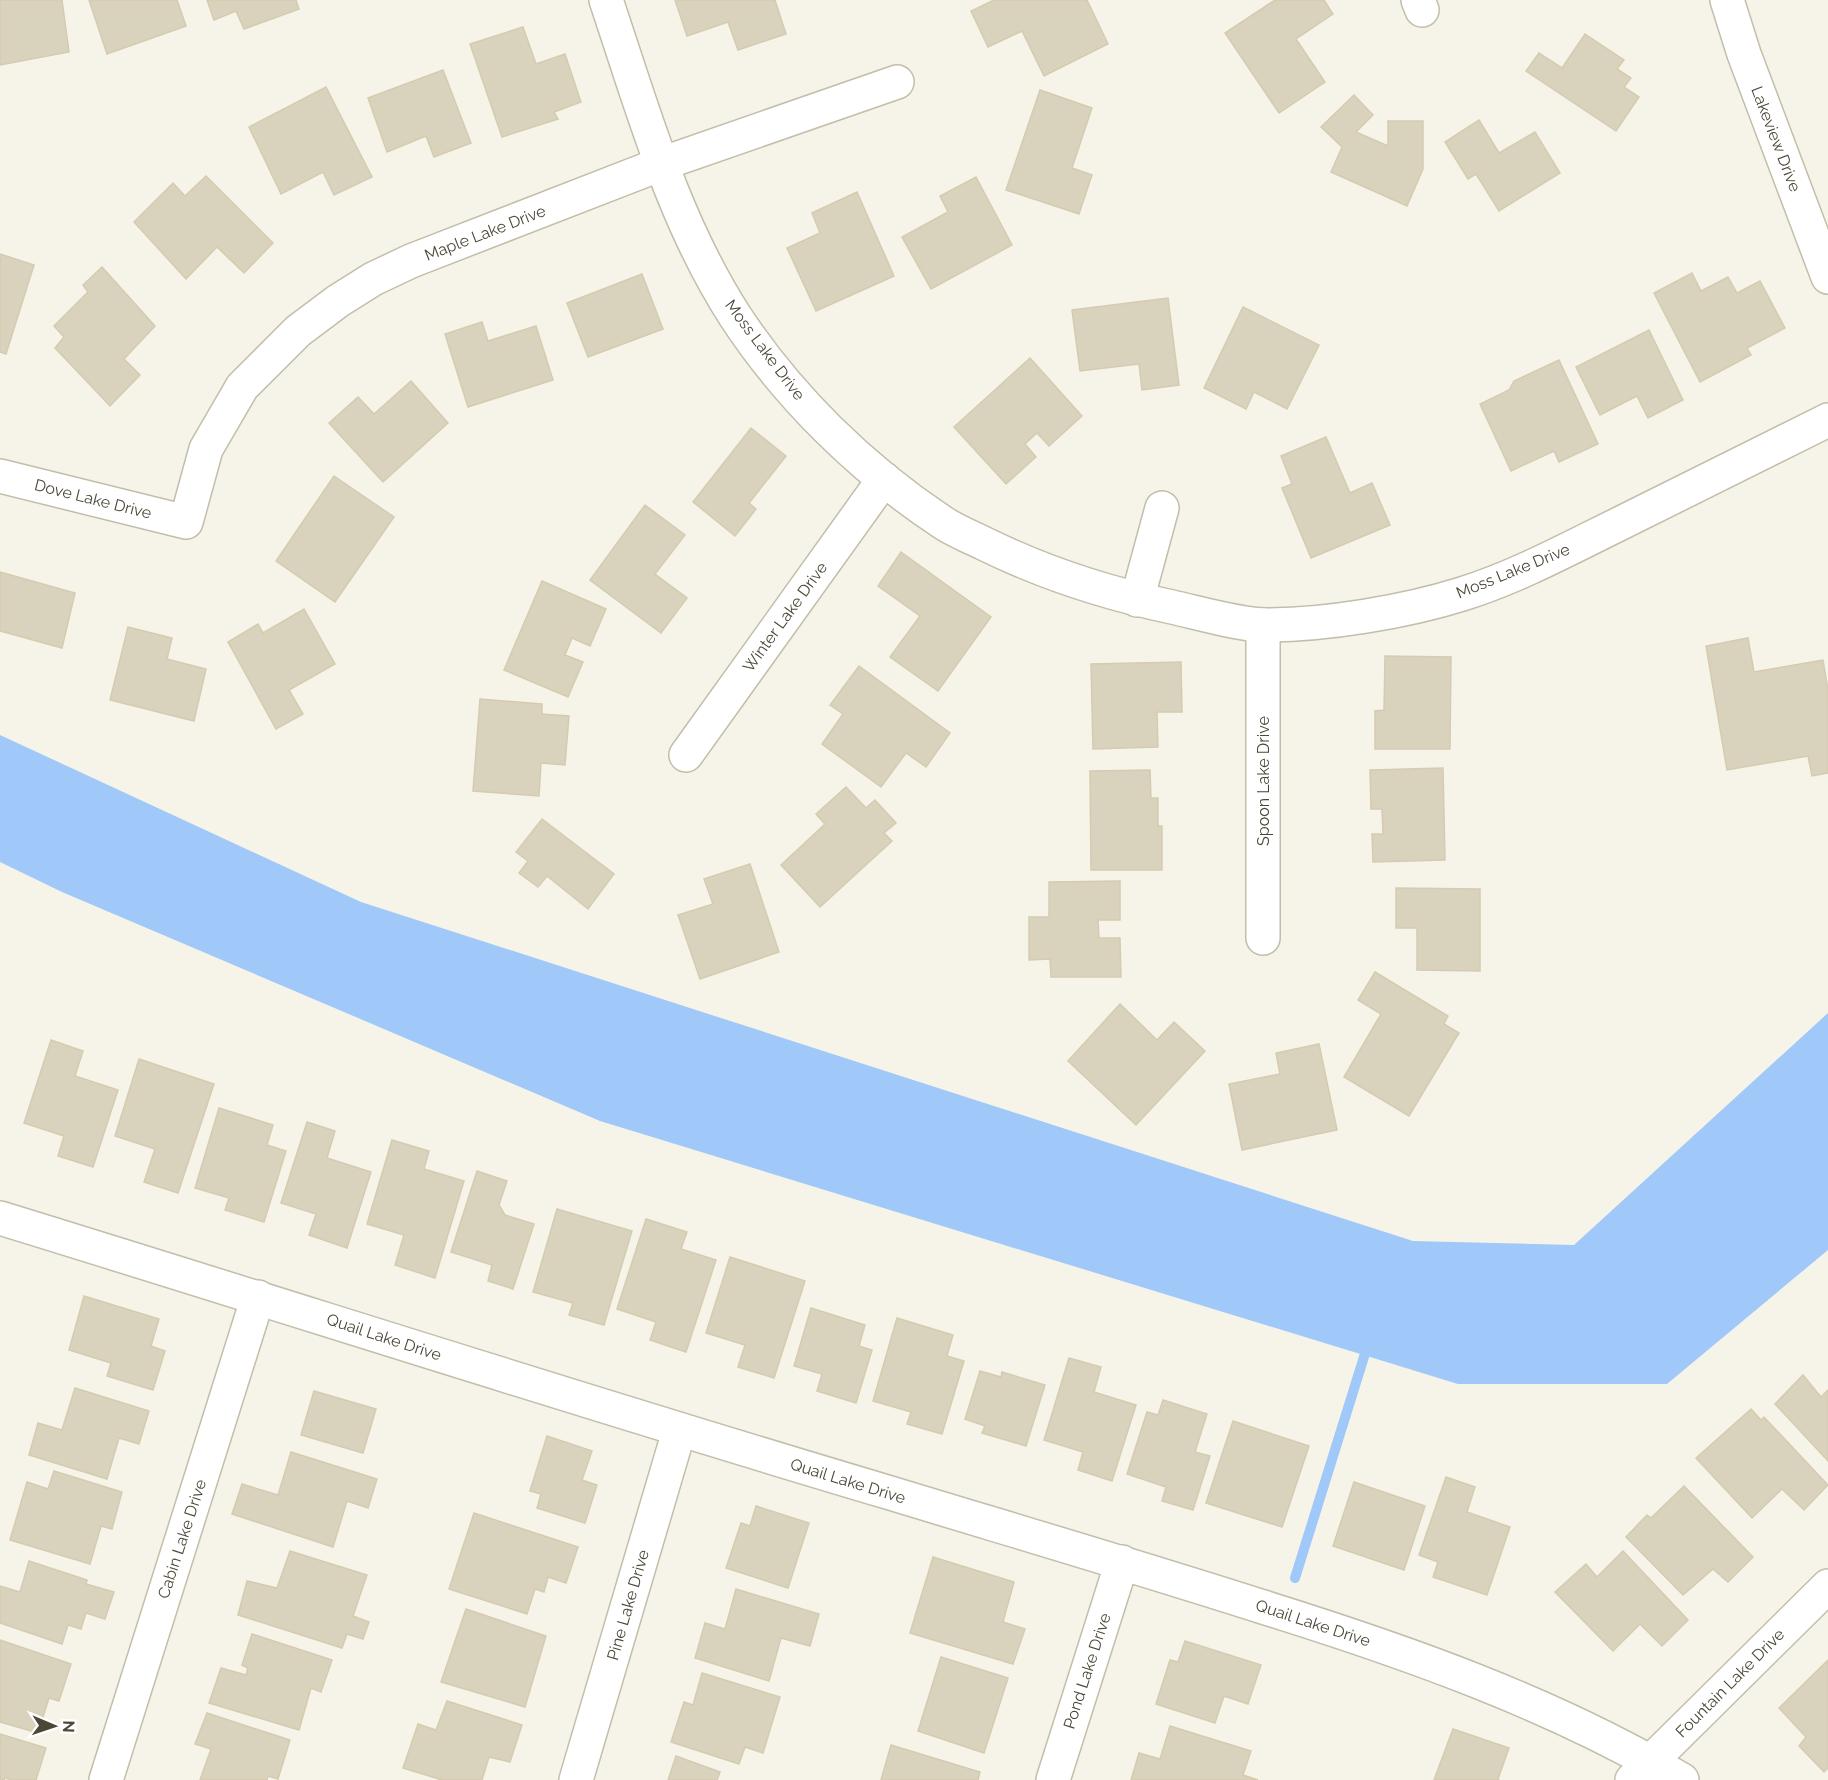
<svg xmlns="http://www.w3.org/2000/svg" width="1828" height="1780" viewBox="0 0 1828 1780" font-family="Raleway,sans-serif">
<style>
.water{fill:#a0c8f8}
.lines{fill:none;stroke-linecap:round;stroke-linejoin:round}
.stream{stroke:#a0c8f8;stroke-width:10}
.building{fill:#d9d2bd;stroke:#d5cbaf;stroke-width:1.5}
.minor-casing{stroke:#c3beaa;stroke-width:36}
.tertiary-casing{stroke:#c3beaa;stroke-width:36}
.minor{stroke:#fff;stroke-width:33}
.tertiary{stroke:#fff;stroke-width:33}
.labels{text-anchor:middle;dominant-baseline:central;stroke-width:5;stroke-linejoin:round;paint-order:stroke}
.street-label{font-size:16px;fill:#4b4636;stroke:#fff}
</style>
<rect width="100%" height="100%" fill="#f6f4e9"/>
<polygon class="water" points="0,735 361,902 1413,1241 1574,1245 1828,1013 1828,1250 1667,1384 1458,1384 600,1121 62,892 0,862"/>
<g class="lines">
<polyline class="stream" points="1295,1578 1368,1344"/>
</g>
<g class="building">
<polygon points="0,0 62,0 69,52 0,65"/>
<polygon points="89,0 177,0 186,26 107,54"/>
<polygon points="207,0 296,0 299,9 244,29 236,11 214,20"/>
<polygon points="675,0 775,0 786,34 738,50 728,22 687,36"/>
<polygon points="994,0 1087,0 1108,44 1044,76 1022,31 988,47 971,11"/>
<polygon points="1275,0 1324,0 1333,14 1296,39 1325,82 1279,113 1225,33"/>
<polygon points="523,27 536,64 565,54 581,102 554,112 558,119 502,137 470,44"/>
<polygon points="1585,34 1624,60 1617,69 1631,78 1624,87 1639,97 1616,131 1526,71 1539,53 1562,68"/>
<polygon points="443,70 471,143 434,157 426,136 387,152 368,98"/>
<polygon points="326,87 372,177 334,195 323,172 281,194 249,127"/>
<polygon points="1040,90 1092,108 1072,168 1092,175 1079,214 1006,190"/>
<polygon points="1354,95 1373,115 1356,132 1388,146 1388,121 1423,121 1423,169 1407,206 1331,172 1342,147 1321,127"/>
<polygon points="1479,120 1499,153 1535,132 1560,173 1499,211 1476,174 1468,179 1445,142"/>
<polygon points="206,176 273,243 244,273 217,247 186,279 134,222 173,183 185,196"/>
<polygon points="976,177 1012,245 931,289 902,237 948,212 940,196"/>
<polygon points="857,192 894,276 816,311 787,248 820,233 812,213"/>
<polygon points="0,254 34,265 6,354 0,352"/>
<polygon points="102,267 155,326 124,359 140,375 110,406 55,348 64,337 54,326 88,292 83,285"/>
<polygon points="1692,273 1701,291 1728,277 1737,293 1760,281 1785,328 1747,348 1751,355 1700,382 1654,293"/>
<polygon points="642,274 663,329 588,357 567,303"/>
<polygon points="1168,298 1179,385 1142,390 1139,364 1080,371 1072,310"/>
<polygon points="1243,307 1319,345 1287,409 1254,392 1246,409 1204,388"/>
<polygon points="482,322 488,341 536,326 553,380 468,407 445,334"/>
<polygon points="1649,330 1683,400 1648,418 1637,396 1600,415 1576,367"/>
<polygon points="1030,358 1082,416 1049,446 1037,433 1025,444 1036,457 1006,484 954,427"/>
<polygon points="1559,360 1598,444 1559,462 1554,451 1511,471 1480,404 1509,390 1514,381"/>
<polygon points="411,381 448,423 383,482 329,423 358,397 374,414"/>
<polygon points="751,428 786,456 749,503 756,509 735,536 693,502"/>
<polygon points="1326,437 1350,493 1372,483 1390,525 1311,558 1282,488 1292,484 1281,456"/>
<polygon points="334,476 394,517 335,602 276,561"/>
<polygon points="645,505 685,535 655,574 687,598 661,633 590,580"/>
<polygon points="901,552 991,617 938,691 890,657 920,616 878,586"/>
<polygon points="0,572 75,593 62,648 0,631"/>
<polygon points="542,581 606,609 590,646 572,638 565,655 583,662 568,697 504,670"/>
<polygon points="304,609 335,664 289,690 303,714 276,729 228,642 258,624 263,633"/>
<polygon points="128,627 172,638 167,659 206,669 194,721 110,700"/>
<polygon points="1748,638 1754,672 1823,660 1828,690 1828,773 1812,776 1808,756 1727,770 1706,646"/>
<polygon points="1385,656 1451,657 1450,749 1375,749 1375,711 1384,710"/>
<polygon points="1181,662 1182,712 1157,712 1158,747 1093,749 1091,664"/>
<polygon points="859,666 950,733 926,767 906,753 881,787 822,744 843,714 830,705"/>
<polygon points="480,699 542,704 542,714 569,716 565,765 541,763 539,796 473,791"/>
<polygon points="1443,768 1445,860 1373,862 1372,834 1383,834 1382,809 1371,809 1370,770"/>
<polygon points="1150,770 1151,798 1158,798 1158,826 1162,826 1162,870 1091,870 1090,771"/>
<polygon points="846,787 866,808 875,800 896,823 884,833 892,841 820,907 781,865 825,824 816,814"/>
<polygon points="542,819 614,874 588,909 547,876 538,887 519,873 528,861 516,852"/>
<polygon points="750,864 779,952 700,979 678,915 713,904 704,879"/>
<polygon points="1120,881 1120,920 1098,920 1099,938 1120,938 1121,977 1051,977 1050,959 1029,960 1029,917 1049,917 1049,882"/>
<polygon points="1396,888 1480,889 1480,971 1417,970 1417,928 1396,928"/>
<polygon points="1375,972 1448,1016 1444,1024 1459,1033 1409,1116 1344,1077 1381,1014 1358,1000"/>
<polygon points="1120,1004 1157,1040 1174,1022 1205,1051 1136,1125 1068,1061"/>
<polygon points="51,1040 83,1051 75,1076 118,1090 93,1167 58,1156 64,1136 24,1123"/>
<polygon points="1319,1044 1337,1130 1242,1150 1229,1084 1280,1074 1276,1053"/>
<polygon points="139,1059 214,1084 178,1193 144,1182 155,1149 115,1136"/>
<polygon points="219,1108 273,1125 267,1145 286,1151 264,1222 225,1210 229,1198 195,1188"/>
<polygon points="307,1122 335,1131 327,1158 371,1172 347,1248 309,1235 316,1214 281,1203"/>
<polygon points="392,1140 429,1151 424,1169 464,1181 435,1278 395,1265 404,1235 367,1224"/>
<polygon points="477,1171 507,1181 499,1205 505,1215 534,1224 513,1289 488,1281 492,1265 451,1252"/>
<polygon points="557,1209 632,1231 604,1325 569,1315 573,1303 533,1292"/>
<polygon points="646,1219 687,1232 681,1249 716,1260 686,1352 650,1340 656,1322 617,1309"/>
<polygon points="730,1257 805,1281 774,1378 738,1367 745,1345 706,1333"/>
<polygon points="84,1296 159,1319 151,1346 165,1351 153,1390 107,1376 111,1363 69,1350"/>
<polygon points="811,1308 865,1325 859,1346 872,1350 856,1403 817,1391 822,1374 794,1366"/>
<polygon points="897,1318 953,1335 947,1356 964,1361 942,1434 907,1424 911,1412 873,1401"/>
<polygon points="1069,1358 1101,1367 1094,1392 1136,1405 1112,1481 1078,1470 1083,1452 1044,1440"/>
<polygon points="980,1371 1001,1377 1002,1372 1045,1385 1026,1446 982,1433 985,1426 965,1419"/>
<polygon points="1803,1375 1821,1397 1828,1390 1828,1461 1775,1404"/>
<polygon points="75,1388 149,1411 139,1444 119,1438 107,1479 29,1455 38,1423 62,1430"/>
<polygon points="314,1391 376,1409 363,1453 301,1435"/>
<polygon points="1163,1400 1207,1414 1195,1452 1210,1456 1193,1510 1162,1501 1166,1487 1127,1474 1147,1412 1158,1415"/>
<polygon points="1751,1409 1761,1420 1764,1417 1828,1485 1804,1510 1782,1489 1752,1518 1696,1458"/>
<polygon points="1233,1421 1309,1446 1282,1527 1206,1503"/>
<polygon points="547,1436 592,1451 582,1480 597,1485 585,1523 537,1508 541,1494 530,1491"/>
<polygon points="291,1452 377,1479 368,1508 347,1501 333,1547 232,1514 242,1484 278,1495"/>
<polygon points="54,1471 122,1492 112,1529 101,1526 90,1564 10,1540 27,1482 48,1489"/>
<polygon points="1446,1477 1475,1487 1467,1512 1510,1527 1487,1595 1433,1577 1438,1562 1419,1555"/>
<polygon points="1354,1482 1425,1506 1404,1570 1333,1546"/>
<polygon points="1684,1486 1753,1557 1728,1582 1713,1569 1683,1595 1626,1537 1647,1515 1651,1518"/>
<polygon points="756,1506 809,1523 788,1588 726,1568 741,1523 750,1526"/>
<polygon points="474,1513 578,1547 566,1583 548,1577 544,1592 535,1589 527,1614 449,1589"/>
<polygon points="290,1551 367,1575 353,1616 369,1622 363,1639 347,1634 342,1648 238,1615 247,1581 277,1588"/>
<polygon points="1623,1551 1688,1620 1662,1646 1640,1624 1613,1651 1555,1592 1586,1564 1597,1577"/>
<polygon points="933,1557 1014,1582 1003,1622 1025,1629 1013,1664 910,1633"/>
<polygon points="29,1561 87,1580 86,1584 114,1592 105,1619 86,1613 81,1629 68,1625 62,1644 0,1623 0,1586 20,1592"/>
<polygon points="736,1589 819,1614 810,1646 781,1638 769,1681 695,1658 705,1623 725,1629"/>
<polygon points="466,1609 546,1636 525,1707 441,1682"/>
<polygon points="252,1634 332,1660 321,1692 311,1688 299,1730 209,1703 221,1668 246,1675 248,1668 242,1665"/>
<polygon points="0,1640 71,1664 59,1701 49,1698 38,1733 0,1722"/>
<polygon points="1185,1641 1261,1665 1248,1704 1224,1696 1215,1723 1156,1704 1170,1660 1178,1662"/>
<polygon points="941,1657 1008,1678 984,1753 918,1731"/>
<polygon points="1828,1660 1828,1768 1824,1772 1799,1746 1806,1737 1779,1708"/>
<polygon points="702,1673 780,1697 763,1753 745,1747 739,1764 671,1742 684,1702 693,1705"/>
<polygon points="447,1701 522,1725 510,1762 489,1757 482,1780 442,1780 403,1768 418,1724 436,1730"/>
<polygon points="207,1713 290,1740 278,1779 268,1776 267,1780 200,1780 211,1749 195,1744"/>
<polygon points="1170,1726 1251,1751 1243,1775 1258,1780 1131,1780 1139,1753 1160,1759"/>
<polygon points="1453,1729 1509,1748 1498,1779 1499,1780 1434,1780"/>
<polygon points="0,1734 46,1748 36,1780 12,1780 5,1778 4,1780 0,1780"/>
<polygon points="891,1745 980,1772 978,1780 881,1780"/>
<polygon points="676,1756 720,1772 717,1780 668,1780"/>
</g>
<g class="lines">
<g class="minor-casing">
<g id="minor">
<path d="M606,0c36,107 67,220 129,316 53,81 127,153 207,206 13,9 29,15 43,22 61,30 120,49 187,63 27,6 68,18 94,18 59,0 139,-13 196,-31 55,-17 108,-46 159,-71 69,-35 138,-69 207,-103"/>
<polyline points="1418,0 1422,10"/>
<polyline points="0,476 186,522 206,449 242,387 298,331 338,301 373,279 411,261 661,164 897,82"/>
<polyline points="1137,600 1162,508"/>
<polyline points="1263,625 1263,938"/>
<polyline points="686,755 884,479"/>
<path d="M0,1218c296,91 590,186 887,274 125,38 251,75 376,115 144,45 289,96 419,173"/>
<polyline points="106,1780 258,1297"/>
<polyline points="576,1780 679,1431"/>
<polyline points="1053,1780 1122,1562"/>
<polyline points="1632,1780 1828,1586"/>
</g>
</g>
<g class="tertiary-casing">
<polyline id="tertiary" points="1727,0 1744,54 1828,277"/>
</g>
<use href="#minor" class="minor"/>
<use href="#tertiary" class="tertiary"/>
</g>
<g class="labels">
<g class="street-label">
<text transform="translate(1776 139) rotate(69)">Lakeview Drive</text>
<text transform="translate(485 233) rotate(-21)">Maple Lake Drive</text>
<text transform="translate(765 350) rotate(53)">Moss Lake Drive</text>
<text transform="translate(93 499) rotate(14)">Dove Lake Drive</text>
<text transform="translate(1513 571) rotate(-22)">Moss Lake Drive</text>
<text transform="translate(785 617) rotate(-54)">Winter Lake Drive</text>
<text transform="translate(1263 781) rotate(-90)">Spoon Lake Drive</text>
<text transform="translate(384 1337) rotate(18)">Quail Lake Drive</text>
<text transform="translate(848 1481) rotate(17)">Quail Lake Drive</text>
<text transform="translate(182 1539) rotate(-72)">Cabin Lake Drive</text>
<text transform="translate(628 1605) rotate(-74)">Pine Lake Drive</text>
<text transform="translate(1313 1623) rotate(18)">Quail Lake Drive</text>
<text transform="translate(1087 1671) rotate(-72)">Pond Lake Drive</text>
<text transform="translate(1730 1683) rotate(-45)">Fountain Lake Drive</text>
</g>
</g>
<g transform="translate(54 1726) rotate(92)" stroke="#ffffff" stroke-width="4.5" paint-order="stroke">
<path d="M0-4.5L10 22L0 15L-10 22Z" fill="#4b4636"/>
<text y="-9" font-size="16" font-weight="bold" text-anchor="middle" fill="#4b4636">N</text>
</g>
</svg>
